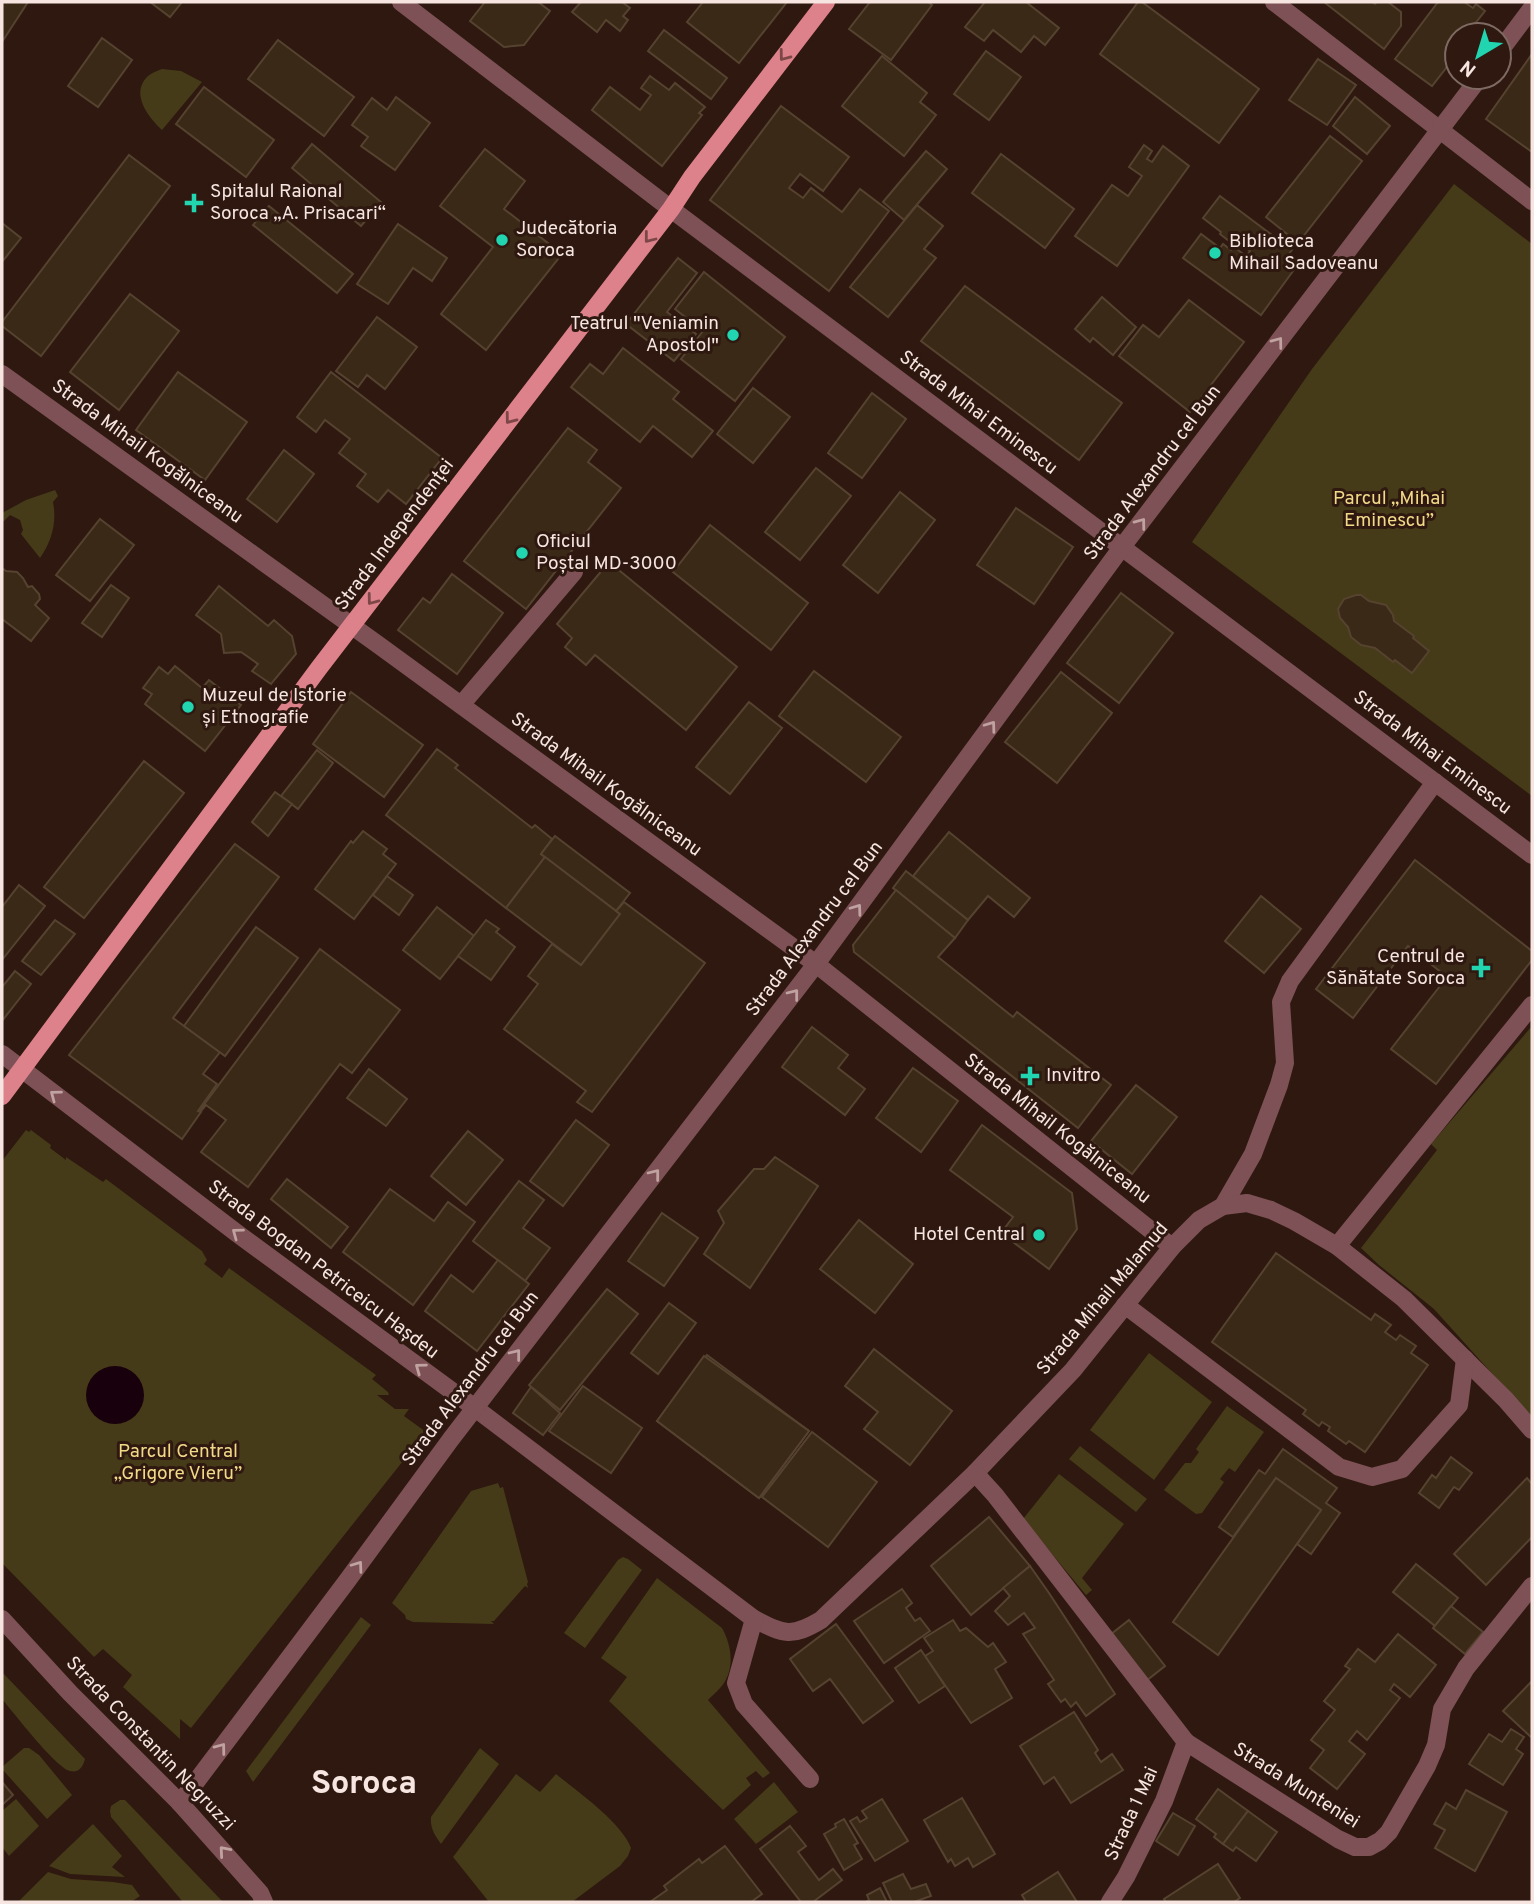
<svg xmlns="http://www.w3.org/2000/svg" width="1534" height="1904" viewBox="0 0 1534 1904" font-family="Overpass,sans-serif">
<style>
.green{fill:#453b18}
.water{fill:#19000d}
.building{fill:#3b2917;stroke:#55422f;stroke-width:2}
.lines{fill:none;stroke-linecap:round;stroke-linejoin:round}
.minor{stroke:#7d5155;stroke-width:18}
.major{stroke:#dd818b;stroke-width:18}
.oneway{stroke:#7d4747}
.oneway2{stroke:#c0a2a1}
.poi-dot{fill:#20d5b0;stroke:#2e1810;stroke-width:2.5}
.labels{text-anchor:middle;dominant-baseline:central;stroke-width:6;stroke-linejoin:round;paint-order:stroke}
.poi-label{font-size:19px;fill:#f6e5e0;stroke:#2e1810;text-anchor:start}
.street-label{font-size:19px;fill:#f6e5e0;stroke:#2e1810}
.park-label{font-size:19px;fill:#f1d988;stroke:#2e1810}
.town-label{font-size:33px;font-weight:bold;fill:#f6e5e0;stroke:#2e1810}
</style>
<rect width="100%" height="100%" fill="#2e1810"/>
<g class="green">
<path d="M162,69l19,2 21,11 -40,48c-13,-12 -32,-36 -15,-53 4,-4 10,-6 15,-8z"/>
<polygon points="1454,184 1532,244 1532,796 1192,542 1312,369"/>
<path d="M55,490l3,6 -5,6c4,20 -1,39 -13,56l-19,-24 2,-4 -3,-10 -10,-5 -8,8v-10l24,-13z"/>
<polygon points="1532,1026 1532,1418 1434,1309 1379,1265 1361,1248 1437,1150 1431,1144"/>
<polygon points="26,1130 29,1132 31,1130 51,1145 50,1148 66,1160 66,1157 103,1182 106,1179 202,1251 207,1260 204,1264 222,1278 229,1268 376,1375 372,1379 388,1392 389,1395 377,1395 395,1409 409,1409 404,1416 426,1432 191,1728 180,1719 180,1739 123,1687 132,1675 103,1649 94,1657 2,1563 2,1161"/>
<polygon points="1149,1353 1212,1402 1154,1480 1090,1430"/>
<polygon points="1227,1406 1264,1432 1235,1472 1229,1468 1220,1479 1224,1482 1202,1513 1196,1514 1164,1490 1185,1463 1191,1463 1199,1452 1196,1449"/>
<polygon points="1080,1446 1147,1499 1136,1512 1069,1459"/>
<polygon points="1059,1474 1124,1524 1082,1578 1092,1590 1086,1595 1023,1519"/>
<polygon points="498,1483 500,1488 503,1487 528,1582 527,1584 528,1588 525,1586 494,1621 491,1621 494,1624 413,1622 406,1619 405,1615 392,1603 471,1491"/>
<polygon points="623,1557 628,1559 642,1570 585,1648 564,1633 618,1560"/>
<path d="M657,1578l65,50c9,16 13,38 2,55 -4,6 -11,12 -16,17l62,73 -7,5 -7,-7 -10,7 5,7 -28,25 -114,-109 18,-24 -26,-19z"/>
<polygon points="361,1617 371,1625 253,1782 246,1771"/>
<path d="M2,1672l83,87c-2,8 -6,14 -15,12 -15,-4 -56,-58 -68,-72z"/>
<polygon points="24,1748 29,1748 39,1755 72,1795 47,1819 2,1769 2,1767"/>
<path d="M480,1748l19,16 -58,80c-6,-9 -11,-15 -10,-27z"/>
<path d="M516,1774l24,18 16,-18c21,17 66,49 75,74l-3,8 -8,10 -48,36h-83l-36,-45z"/>
<polygon points="774,1782 798,1812 756,1844 734,1819"/>
<polygon points="16,1799 39,1826 9,1856 2,1847 2,1811"/>
<polygon points="120,1800 125,1800 223,1902 183,1902 111,1817 110,1811 111,1806"/>
<polygon points="93,1824 122,1856 112,1867 125,1877 70,1874 49,1866"/>
<polygon points="48,1872 71,1879 113,1882 132,1885 140,1896 131,1902 18,1902"/>
</g>
<circle class="water" cx="115" cy="1395" r="29"/>
<g class="building">
<polygon points="2,2 28,2 2,42"/>
<polygon points="150,2 182,2 170,17"/>
<polygon points="485,2 538,2 550,11 524,45 504,47 470,21"/>
<polygon points="581,2 622,2 630,8 623,16 628,20 620,31 606,20 597,32 572,12"/>
<polygon points="703,2 787,2 739,63 687,22"/>
<polygon points="870,2 928,2 932,5 891,60 849,29"/>
<polygon points="985,2 1026,2 1059,28 1045,45 1034,36 1021,52 993,30 984,41 965,27"/>
<polygon points="1138,2 1142,2 1259,89 1219,143 1100,54"/>
<polygon points="1324,2 1372,2 1375,4 1377,2 1388,2 1401,12 1401,26 1384,49"/>
<polygon points="1438,2 1464,2 1473,8 1476,4 1485,11 1470,30 1473,32 1471,35 1457,35 1457,54 1432,86 1395,59"/>
<polygon points="664,30 727,78 711,99 648,51"/>
<polygon points="102,38 132,60 98,107 68,86"/>
<polygon points="278,40 354,97 324,136 248,79"/>
<polygon points="986,51 1021,77 989,120 954,94"/>
<polygon points="1532,54 1532,152 1486,119"/>
<polygon points="882,56 927,93 920,102 936,115 904,156 842,106"/>
<polygon points="1318,59 1356,85 1327,125 1289,100"/>
<polygon points="650,76 669,90 675,83 705,107 699,113 702,115 662,166 592,110 610,87 640,110 651,95 641,88"/>
<polygon points="204,87 274,140 246,177 176,124"/>
<polygon points="396,97 430,123 395,170 361,146 368,137 352,125 372,98 387,110"/>
<polygon points="1355,97 1390,126 1367,154 1333,126"/>
<polygon points="781,106 849,157 823,191 800,174 789,188 803,198 811,188 842,212 860,189 889,211 829,291 710,200"/>
<polygon points="1330,136 1362,161 1298,243 1266,217"/>
<polygon points="312,144 381,202 361,226 292,168"/>
<polygon points="1144,145 1152,151 1147,159 1152,162 1163,146 1189,166 1117,266 1075,236 1112,185 1128,196 1142,176 1129,167"/>
<polygon points="485,149 525,181 504,209 562,254 486,350 441,314 493,247 440,206"/>
<polygon points="926,151 947,169 904,220 883,202"/>
<polygon points="1001,154 1074,209 1045,248 972,193"/>
<polygon points="129,155 170,186 41,356 2,326 2,322"/>
<polygon points="1220,196 1292,250 1285,259 1296,267 1261,315 1183,258 1201,234 1220,248 1223,244 1231,250 1234,247 1246,256 1250,251 1241,244 1238,248 1220,234 1221,232 1203,218"/>
<polygon points="917,205 943,226 924,249 936,258 888,317 850,287"/>
<polygon points="269,206 353,274 337,293 253,225"/>
<polygon points="2,223 21,238 2,262"/>
<polygon points="398,224 447,258 432,281 413,268 388,304 357,284"/>
<polygon points="678,258 697,273 667,312 696,334 674,361 626,324"/>
<polygon points="704,272 785,337 735,401 681,359 703,331 675,309"/>
<polygon points="965,286 1122,403 1079,460 921,341"/>
<polygon points="130,294 179,331 119,410 70,372"/>
<polygon points="1102,297 1136,327 1113,355 1093,338 1090,342 1075,329"/>
<polygon points="1189,300 1244,342 1190,412 1119,356 1143,325 1159,337"/>
<polygon points="377,317 417,347 385,389 367,375 358,387 336,371"/>
<polygon points="623,348 679,392 673,399 713,431 692,457 653,426 640,442 571,387 590,364 603,374"/>
<polygon points="178,372 247,422 205,480 136,430"/>
<polygon points="331,372 442,458 406,504 388,490 378,502 357,486 366,474 339,453 350,439 325,420 316,432 297,417"/>
<polygon points="753,388 790,417 753,463 717,434"/>
<polygon points="872,393 906,419 862,478 828,453"/>
<polygon points="568,428 597,450 588,462 621,488 526,609 464,561"/>
<polygon points="284,450 314,474 277,522 247,499"/>
<polygon points="816,468 851,496 800,560 765,532"/>
<polygon points="900,492 935,520 878,593 843,565"/>
<polygon points="1016,508 1073,547 1034,604 977,565"/>
<polygon points="100,519 134,545 90,601 56,575"/>
<polygon points="710,525 808,603 771,650 673,572"/>
<polygon points="609,562 737,667 686,730 595,655 586,665 565,647 572,638 557,624"/>
<polygon points="2,568 6,571 17,572 23,578 28,587 32,586 39,594 40,599 35,605 49,618 31,641 2,619"/>
<polygon points="452,574 503,613 457,674 398,630 423,598 430,603"/>
<polygon points="111,585 129,598 102,637 82,623"/>
<polygon points="219,586 268,626 274,620 292,636 296,654 271,684 252,671 258,664 241,652 224,653 221,634 196,615"/>
<polygon points="1121,593 1173,633 1119,703 1067,663"/>
<polygon points="1356,595 1361,595 1369,601 1386,605 1393,615 1394,621 1414,636 1413,638 1429,651 1412,673 1395,660 1393,662 1375,648 1361,645 1351,637 1348,627 1340,618 1338,609 1344,599"/>
<polygon points="175,666 202,688 209,680 241,705 205,751 145,704 152,694 143,688 159,667 168,674"/>
<polygon points="814,671 901,737 866,782 779,716"/>
<polygon points="1061,672 1112,713 1057,783 1005,742"/>
<polygon points="351,692 423,745 384,797 313,744"/>
<polygon points="749,702 782,728 730,794 696,767"/>
<polygon points="437,749 458,765 455,768 532,828 535,825 552,839 541,854 545,857 506,908 386,815"/>
<polygon points="317,750 333,763 298,809 281,796"/>
<polygon points="144,761 184,793 84,918 44,887"/>
<polygon points="275,792 292,804 268,836 252,822"/>
<polygon points="363,831 387,849 383,854 396,864 354,919 315,889 351,841 353,843"/>
<polygon points="949,832 1030,898 1014,917 988,896 968,920 913,876"/>
<polygon points="555,836 630,893 616,911 541,854"/>
<polygon points="235,844 279,877 173,1018 220,1052 203,1074 217,1084 198,1111 201,1112 182,1139 69,1055"/>
<polygon points="545,857 620,914 581,965 506,908"/>
<polygon points="1415,860 1532,951 1532,960 1436,1084 1391,1049 1447,977 1408,946 1353,1018 1316,989"/>
<polygon points="906,871 968,920 955,938 893,888"/>
<polygon points="387,876 413,895 399,915 373,895"/>
<polygon points="19,885 45,906 2,960 2,907"/>
<polygon points="896,890 955,938 938,957 1013,1017 1017,1012 1111,1085 1078,1128 854,952 853,945"/>
<polygon points="1261,896 1301,929 1264,973 1225,941"/>
<polygon points="624,902 705,963 592,1112 577,1102 586,1091 504,1029 538,984 528,976 552,944 581,965 620,914 616,911"/>
<polygon points="437,907 474,936 440,979 403,950"/>
<polygon points="55,920 75,934 41,975 22,961"/>
<polygon points="486,920 499,929 496,932 515,947 491,980 458,956"/>
<polygon points="256,927 298,958 225,1056 184,1026"/>
<polygon points="320,949 400,1010 352,1073 340,1064 248,1187 201,1152 226,1120 206,1105 201,1111 200,1110"/>
<polygon points="15,971 31,984 2,1021 2,987"/>
<polygon points="812,1027 848,1055 838,1068 865,1089 845,1115 782,1067"/>
<polygon points="913,1068 958,1101 921,1152 876,1118"/>
<polygon points="369,1069 407,1099 386,1126 347,1098"/>
<polygon points="1136,1085 1177,1117 1132,1174 1091,1141"/>
<polygon points="576,1120 609,1145 563,1206 530,1181"/>
<polygon points="982,1125 1072,1193 1077,1229 1049,1269 1001,1233 1013,1217 950,1170"/>
<polygon points="468,1131 503,1160 466,1205 431,1176"/>
<polygon points="775,1157 818,1186 750,1288 704,1254 724,1223 718,1211 754,1169 764,1169"/>
<polygon points="287,1179 348,1227 331,1248 271,1199"/>
<polygon points="519,1181 544,1200 523,1228 550,1248 525,1281 473,1241"/>
<polygon points="390,1189 434,1221 448,1202 475,1222 413,1305 343,1252"/>
<polygon points="662,1213 698,1238 664,1286 628,1261"/>
<polygon points="859,1220 913,1264 875,1313 820,1269"/>
<polygon points="1276,1253 1371,1320 1375,1314 1391,1325 1385,1332 1396,1340 1400,1335 1416,1346 1411,1353 1428,1365 1365,1452 1349,1441 1346,1444 1328,1431 1330,1427 1322,1422 1319,1426 1303,1414 1306,1410 1212,1342"/>
<polygon points="498,1260 529,1284 477,1351 425,1311 451,1275 473,1292"/>
<polygon points="607,1289 638,1314 560,1410 529,1385"/>
<polygon points="669,1303 696,1323 658,1374 631,1353"/>
<polygon points="874,1349 952,1411 910,1465 864,1429 878,1412 845,1386"/>
<polygon points="707,1355 809,1431 759,1498 657,1421"/>
<polygon points="704,1356 809,1431 759,1498 657,1421"/>
<polygon points="583,1386 642,1428 611,1473 549,1431"/>
<polygon points="531,1387 560,1413 543,1435 513,1413"/>
<polygon points="812,1432 877,1482 828,1547 762,1497"/>
<polygon points="1283,1449 1337,1488 1326,1503 1340,1513 1311,1554 1297,1544 1321,1510 1276,1478 1233,1537 1219,1527 1259,1470 1265,1474"/>
<polygon points="1451,1457 1472,1473 1459,1490 1454,1487 1439,1508 1419,1493 1432,1475 1436,1478"/>
<polygon points="1276,1478 1321,1510 1218,1655 1173,1622"/>
<polygon points="1527,1478 1532,1484 1532,1537 1486,1585 1454,1554"/>
<polygon points="989,1517 1030,1566 971,1615 931,1566"/>
<polygon points="1416,1564 1458,1598 1435,1626 1393,1592"/>
<polygon points="1030,1566 1049,1593 1115,1694 1086,1716 1076,1702 1071,1707 1065,1699 1061,1702 1048,1684 1054,1680 1023,1634 1035,1628 1024,1613 1008,1625 995,1611 1010,1596 1003,1588"/>
<polygon points="902,1589 912,1603 906,1608 915,1621 920,1618 930,1631 884,1663 854,1621"/>
<polygon points="1451,1606 1483,1632 1465,1654 1433,1628"/>
<polygon points="953,1620 960,1631 966,1628 988,1647 993,1643 1006,1662 995,1669 1012,1698 971,1723 925,1656 933,1651 924,1638"/>
<polygon points="1129,1620 1165,1666 1146,1681 1110,1635"/>
<polygon points="836,1624 893,1701 863,1723 830,1679 813,1691 790,1659"/>
<polygon points="1398,1634 1436,1665 1410,1697 1394,1684 1390,1690 1400,1698 1367,1740 1357,1731 1349,1741 1365,1754 1337,1789 1310,1768 1324,1750 1311,1740 1335,1710 1324,1701 1350,1669 1345,1666 1358,1649 1375,1662"/>
<polygon points="921,1650 945,1686 919,1703 895,1668"/>
<polygon points="1532,1681 1532,1738 1503,1711"/>
<polygon points="1074,1712 1098,1750 1095,1753 1101,1762 1112,1754 1123,1770 1071,1803 1054,1777 1044,1784 1020,1746"/>
<polygon points="1511,1729 1524,1737 1516,1749 1523,1754 1503,1785 1469,1764 1489,1734 1502,1742"/>
<polygon points="2,1782 13,1795 2,1805"/>
<polygon points="1218,1789 1248,1811 1223,1844 1214,1837 1216,1834 1196,1819"/>
<polygon points="1466,1790 1507,1812 1475,1871 1435,1848 1445,1830 1434,1824 1446,1803 1456,1809"/>
<polygon points="962,1798 995,1854 973,1867 968,1858 955,1866 951,1859 948,1862 924,1820"/>
<polygon points="882,1799 908,1841 875,1861 850,1821 857,1817 860,1822 867,1818 862,1811"/>
<polygon points="1248,1811 1277,1832 1256,1861 1236,1847 1233,1851 1223,1844"/>
<polygon points="1173,1813 1195,1826 1178,1855 1156,1841"/>
<polygon points="844,1819 858,1843 854,1845 862,1859 844,1870 824,1834 836,1827 835,1824"/>
<polygon points="790,1826 806,1846 798,1852 819,1880 833,1869 842,1880 813,1902 801,1902 760,1849"/>
<polygon points="725,1846 762,1894 751,1902 650,1902 667,1890 664,1886 699,1859 702,1863"/>
<polygon points="1218,1864 1240,1898 1234,1902 1166,1902 1164,1899"/>
<polygon points="1058,1872 1077,1902 1026,1902 1022,1895"/>
<polygon points="903,1874 911,1889 926,1884 931,1896 914,1902 892,1902 883,1883"/>
<polygon points="880,1888 887,1902 866,1902 869,1900 867,1895"/>
</g>
<g class="lines">
<g class="minor">
<polyline points="401,2 671,209 1532,855"/>
<polyline points="1274,2 1532,201"/>
<polyline points="1499,52 1532,8"/>
<polyline points="2,374 380,646 816,964 1172,1247"/>
<polyline points="461,705 574,572"/>
<path d="M2,1054l236,180 237,174 279,211c30,15 37,19 67,1l154,-147 98,-103 99,-123 27,-27 24,-14 30,-52 26,-69 6,-22 -4,-61 9,-21 145,-199"/>
<polyline points="1223,1206 1247,1203 1271,1210 1294,1221 1337,1246 1404,1299 1506,1400 1532,1430"/>
<polyline points="1337,1246 1532,1005"/>
<polyline points="1125,1305 1339,1467 1372,1477 1402,1469 1459,1405 1465,1359"/>
<polyline points="975,1473 995,1495 1186,1742 1338,1839 1355,1847 1369,1847 1380,1841 1389,1832 1427,1766 1436,1745 1442,1709 1466,1668 1532,1586"/>
<polyline points="2,1619 70,1693 180,1803 260,1893 264,1902"/>
<polyline points="754,1619 736,1683 744,1704 810,1779"/>
<polyline points="180,1803 347,1581 451,1439 816,964 1122,547 1480,77"/>
<polyline points="1110,1902 1126,1877 1164,1801 1186,1742"/>
</g>
<polyline class="major" points="2,1096 319,668 671,209 692,177 826,2"/>
</g>
<defs><path id="oneway-chevron" d="M-2-3.5L2.5 0L-2 3.5" fill="none" stroke-width="1.6" stroke-linecap="round" stroke-linejoin="round" transform="scale(1.75)"/></defs>
<g class="oneway">
<use href="#oneway-chevron" transform="translate(784 56) rotate(127)"/>
<use href="#oneway-chevron" transform="translate(649 238) rotate(128)"/>
<use href="#oneway-chevron" transform="translate(510 419) rotate(127)"/>
<use href="#oneway-chevron" transform="translate(372 600) rotate(127)"/>
</g>
<g class="oneway2">
<use href="#oneway-chevron" transform="translate(1278 342) rotate(-53)"/>
<use href="#oneway-chevron" transform="translate(1141 523) rotate(-53)"/>
<use href="#oneway-chevron" transform="translate(991 726) rotate(-54)"/>
<use href="#oneway-chevron" transform="translate(857 909) rotate(-54)"/>
<use href="#oneway-chevron" transform="translate(794 994) rotate(-52)"/>
<use href="#oneway-chevron" transform="translate(55 1095) rotate(-143)"/>
<use href="#oneway-chevron" transform="translate(655 1174) rotate(-52)"/>
<use href="#oneway-chevron" transform="translate(237 1233) rotate(-143)"/>
<use href="#oneway-chevron" transform="translate(516 1354) rotate(-52)"/>
<use href="#oneway-chevron" transform="translate(420 1368) rotate(-144)"/>
<use href="#oneway-chevron" transform="translate(358 1566) rotate(-54)"/>
<use href="#oneway-chevron" transform="translate(221 1748) rotate(-53)"/>
<use href="#oneway-chevron" transform="translate(224 1851) rotate(-131)"/>
</g>
<g class="poi-dot">
<path d="M190.5 192.5h7v7h7v7h-7v7h-7v-7h-7v-7h7z"/>
<circle cx="502" cy="240" r="7"/>
<circle cx="1215" cy="253" r="7"/>
<circle cx="733" cy="335" r="7"/>
<circle cx="522" cy="553" r="7"/>
<circle cx="188" cy="707" r="7"/>
<path d="M1477.5 957.5h7v7h7v7h-7v7h-7v-7h-7v-7h7z"/>
<path d="M1026.5 1065.5h7v7h7v7h-7v7h-7v-7h-7v-7h7z"/>
<circle cx="1039" cy="1235" r="7"/>
</g>
<g class="labels">
<g class="poi-label">
<text x="210" y="192">Spitalul Raional<tspan x="210" dy="22">Soroca „A. Prisacari“</tspan></text>
<text x="516" y="229">Judecătoria<tspan x="516" dy="22">Soroca</tspan></text>
<text x="1229" y="242">Biblioteca<tspan x="1229" dy="22">Mihail Sadoveanu</tspan></text>
<text x="719" y="324" text-anchor="end">Teatrul "Veniamin<tspan x="719" dy="22">Apostol"</tspan></text>
<text x="536" y="542">Oficiul<tspan x="536" dy="22">Poștal MD-3000</tspan></text>
<text x="202" y="696">Muzeul de Istorie<tspan x="202" dy="22">și Etnografie</tspan></text>
<text x="1465" y="957" text-anchor="end">Centrul de<tspan x="1465" dy="22">Sănătate Soroca</tspan></text>
<text x="1046" y="1076">Invitro</text>
<text x="1025" y="1235" text-anchor="end">Hotel Central</text>
</g>
<g class="street-label">
<text transform="translate(978 413) rotate(37)">Strada Mihai Eminescu</text>
<text transform="translate(147 452) rotate(36)">Strada Mihail Kogălniceanu</text>
<text transform="translate(1153 473) rotate(-53)">Strada Alexandru cel Bun</text>
<text transform="translate(395 535) rotate(-53)">Strada Independenței</text>
<text transform="translate(1432 753) rotate(37)">Strada Mihai Eminescu</text>
<text transform="translate(606 785) rotate(36)">Strada Mihail Kogălniceanu</text>
<text transform="translate(815 929) rotate(-53)">Strada Alexandru cel Bun</text>
<text transform="translate(1057 1129) rotate(38)">Strada Mihail Kogălniceanu</text>
<text transform="translate(323 1270) rotate(37)">Strada Bogdan Petriceicu Hașdeu</text>
<text transform="translate(1103 1299) rotate(-50)">Strada Mihail Malamud</text>
<text transform="translate(471 1379) rotate(-53)">Strada Alexandru cel Bun</text>
<text transform="translate(150 1744) rotate(46)">Strada Constantin Negruzzi</text>
<text transform="translate(1296 1786) rotate(32)">Strada Munteniei</text>
<text transform="translate(1132 1814) rotate(-65)">Strada 1 Mai</text>
</g>
<g class="park-label">
<text x="1389" y="499">Parcul „Mihai<tspan x="1389" dy="22">Eminescu”</tspan></text>
<text x="178" y="1452">Parcul Central<tspan x="178" dy="22">„Grigore Vieru”</tspan></text>
</g>
<g class="town-label">
<text x="364" y="1785">Soroca</text>
</g>
</g>
<rect width="1534" height="1904" fill="none" stroke="#f6e5e0" stroke-width="7"/>
<g transform="translate(1478 56) rotate(218)"><circle r="33" fill="#2e1810" stroke="#7e6a63" stroke-width="2"/>
<path d="M0-5L12 26L0 18L-12 26Z" fill="#20d5b0"/>
<text y="-10" font-size="19" font-weight="bold" text-anchor="middle" fill="#f6e5e0">N</text>
</g>
</svg>
